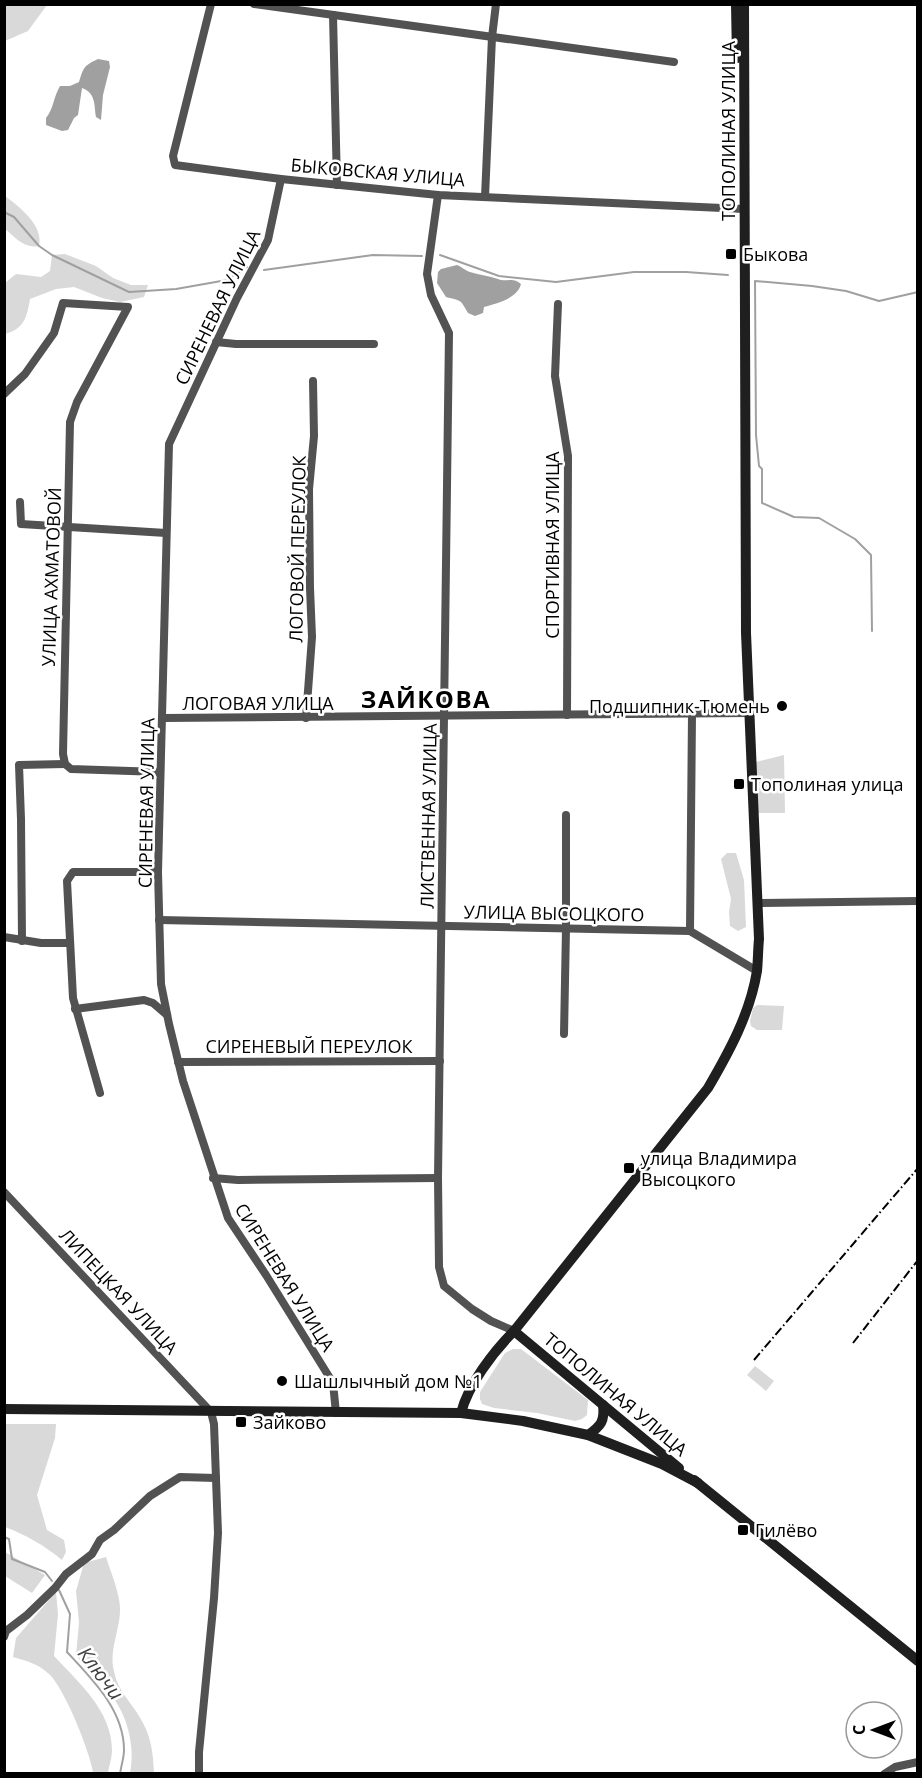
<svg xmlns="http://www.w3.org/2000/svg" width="922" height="1778" viewBox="0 0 922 1778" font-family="'Open Sans',sans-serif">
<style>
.green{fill:#d9d9d9}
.water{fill:#a0a0a0}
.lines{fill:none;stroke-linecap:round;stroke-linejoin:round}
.stream{stroke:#a0a0a0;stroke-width:2}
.street{stroke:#525252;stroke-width:8}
.secondary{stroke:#1f1f1f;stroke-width:10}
.rail{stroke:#000;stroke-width:2;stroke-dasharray:9 3 1.5 3;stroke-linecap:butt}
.poi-dot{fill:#000;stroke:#fff;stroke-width:2}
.labels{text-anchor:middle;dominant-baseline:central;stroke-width:5;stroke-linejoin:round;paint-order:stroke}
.street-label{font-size:18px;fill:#000;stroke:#fff}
.poi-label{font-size:18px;fill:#000;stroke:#fff;text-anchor:start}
.water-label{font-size:20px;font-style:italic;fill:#414141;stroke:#fff}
.district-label{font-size:24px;font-weight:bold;letter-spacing:1.5px;fill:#000;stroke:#fff}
</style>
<rect width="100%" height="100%" fill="#fff"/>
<g class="green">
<polygon points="5,4 47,4 47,5 28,31 5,41"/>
<path d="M5,196c15,11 39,30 34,50 -15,3 -24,-9 -34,-17z"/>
<path d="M65,254l31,12 17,12 18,7h17l-4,12 -24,5 -18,-4 -28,-11 -18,2 -26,10c-3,18 -6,30 -25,35v-51l11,-9 25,3 9,-6 2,-16z"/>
<polygon points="784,755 785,813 757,813 756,762"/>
<polygon points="727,853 736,853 744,880 746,927 738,931 730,926 729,912 731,899 721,859"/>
<polygon points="757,1005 784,1006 782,1030 757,1030 751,1026 750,1021 753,1008"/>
<polygon points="513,1349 521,1349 588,1400 587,1415 582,1419 575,1421 537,1413 494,1408 482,1404 480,1399 480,1392 505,1353"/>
<polygon points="755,1366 774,1381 766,1391 747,1375"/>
<path d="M4,1424h52l-1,14 -18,57 10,35 17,10 2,12 -4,8c-18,-15 -36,-25 -57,-33z"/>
<polygon points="5,1552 45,1575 32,1593 5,1576"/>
<path d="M106,1557c5,16 15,39 14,55 -1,20 -11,39 -6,59 3,18 16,30 25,45 12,19 14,35 15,57h-24c5,-23 -1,-51 -14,-71 -11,-17 -27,-32 -40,-46l3,-34 -3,-31 8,-28z"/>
<path d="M56,1592l2,22 -4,42c25,27 58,55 58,94 0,8 -3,16 -4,23h-15c-3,-21 -28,-83 -43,-98 -11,-11 -23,-14 -37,-18l3,-19z"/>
</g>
<g class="water">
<path d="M98,59l11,2 1,6 -7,28 -2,25 -5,-3c-2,-12 0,-24 -14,-29l-4,27 -4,3 -6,12 -6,1 -16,-6v-7c8,-10 7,-20 14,-32h10l9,-4c5,-16 5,-16 19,-23z"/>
<path d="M457,265c5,2 9,6 13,7 10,3 19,4 28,7 9,4 14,-3 23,5 -4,15 -24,19 -37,23l-1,6 -8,3 -7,-3c-8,-14 -6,-12 -22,-16l-9,-14 1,-11 3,-3z"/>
</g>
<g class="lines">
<g class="stream">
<polyline points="4,212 14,217 39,246 52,255 129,292 176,289 227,280 247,267"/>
<polyline points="440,255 499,276 556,282 634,272 686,272 728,275"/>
<polyline points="264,270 373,255 422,256"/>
<polyline points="872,631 871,555 855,539 819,518 794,517 762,503 762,469 759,466 756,435 755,281 812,286 846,291 879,301 918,292"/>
<polyline points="4,1537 9,1539 12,1559 45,1572 52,1581"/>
<path d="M59,1590l11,24 -3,38c25,27 57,58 57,98 0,8 -3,16 -4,24"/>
</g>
<g class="street">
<polyline points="211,4 173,156 175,165 281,179 438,195 744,209"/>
<polyline points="254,4 674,62"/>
<polyline points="333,15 337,185"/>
<polyline points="281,179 268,240 237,298 169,444 158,872 161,984 169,1024 183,1081 228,1218 266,1275 333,1383 336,1413"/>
<polyline points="438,195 427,274 431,295 449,333 438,1178 439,1267 444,1286 472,1309 491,1321 514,1331"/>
<polyline points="485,197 492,37 496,4"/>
<polyline points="558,304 555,376 568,456 567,715"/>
<polyline points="216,342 236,344 374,344"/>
<polyline points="4,394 25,374 54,333 63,303 128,307 77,402 70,422 63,754 65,764 71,769 160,772"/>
<polyline points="20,502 21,524 166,533"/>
<polyline points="163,718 749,713"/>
<polyline points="306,718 312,637 310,588 309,489 314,436 313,381"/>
<polyline points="757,903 918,901"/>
<polyline points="159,920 690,931 757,971"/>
<polyline points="690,931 692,714"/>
<polyline points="4,937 41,943 69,943"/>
<polyline points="22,941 21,819 19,765 65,764"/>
<polyline points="75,1009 144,1000 153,1003 167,1015"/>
<polyline points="564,1034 566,928 566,815"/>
<polyline points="178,1062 440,1061"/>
<polyline points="100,1093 73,998 67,881 73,872 158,872"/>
<polyline points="213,1178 238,1180 438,1178"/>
<polyline points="4,1192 211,1412 214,1424 218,1533 214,1598 199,1752 199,1774"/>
<polyline points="4,1637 6,1631 27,1615 55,1588 66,1574 92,1554 100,1540 114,1530 150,1496 180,1477 216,1478"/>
<polyline points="884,1774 895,1767 918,1762"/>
</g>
<g class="secondary">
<polyline points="736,4 737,58"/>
<polyline points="514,1331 679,1468"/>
<polyline points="4,1409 461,1413 523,1421 588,1435 662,1464 698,1483"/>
<path d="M461,1413c7,-28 32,-61 53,-82l194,-243c21,-36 42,-74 49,-117 1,-10 1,-22 2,-32l-13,-306 -2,-629"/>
<path d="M588,1435c13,-9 17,-14 15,-30"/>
<polyline points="694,1480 918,1661"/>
</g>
<g class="rail">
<polyline points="853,1343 918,1260"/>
<polyline points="754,1360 918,1168"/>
</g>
</g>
<g class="poi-dot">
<rect x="725" y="248" width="12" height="12" rx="3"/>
<circle cx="782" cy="706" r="6"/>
<rect x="733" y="778" width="12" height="12" rx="3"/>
<rect x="623" y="1162" width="12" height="12" rx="3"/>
<circle cx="282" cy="1381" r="6"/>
<rect x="235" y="1416" width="12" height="12" rx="3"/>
<rect x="737" y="1524" width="12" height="12" rx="3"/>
</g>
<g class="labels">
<g class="street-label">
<text transform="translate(728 131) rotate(-90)">ТОПОЛИНАЯ УЛИЦА</text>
<text transform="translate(378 172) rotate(5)">БЫКОВСКАЯ УЛИЦА</text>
<text transform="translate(217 307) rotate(-64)">СИРЕНЕВАЯ УЛИЦА</text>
<text transform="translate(552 545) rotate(-90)">СПОРТИВНАЯ УЛИЦА</text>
<text transform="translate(297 549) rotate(-89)">ЛОГОВОЙ ПЕРЕУЛОК</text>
<text transform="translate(51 577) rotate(-88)">УЛИЦА АХМАТОВОЙ</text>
<text x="258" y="703">ЛОГОВАЯ УЛИЦА</text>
<text transform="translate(146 803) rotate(-89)">СИРЕНЕВАЯ УЛИЦА</text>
<text transform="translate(428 816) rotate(-89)">ЛИСТВЕННАЯ УЛИЦА</text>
<text transform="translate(554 913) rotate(1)">УЛИЦА ВЫСОЦКОГО</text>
<text x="309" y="1046">СИРЕНЕВЫЙ ПЕРЕУЛОК</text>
<text transform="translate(285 1277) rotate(58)">СИРЕНЕВАЯ УЛИЦА</text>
<text transform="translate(119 1291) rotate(47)">ЛИПЕЦКАЯ УЛИЦА</text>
<text transform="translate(616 1394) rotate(40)">ТОПОЛИНАЯ УЛИЦА</text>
</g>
<g class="poi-label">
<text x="743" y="254">Быкова</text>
<text x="770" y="706" text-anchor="end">Подшипник-Тюмень</text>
<text x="751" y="784">Тополиная улица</text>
<text x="641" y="1158">улица Владимира<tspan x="641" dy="21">Высоцкого</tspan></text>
<text x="294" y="1381">Шашлычный дом №1</text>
<text x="253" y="1422">Зайково</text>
<text x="755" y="1530">Гилёво</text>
</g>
<g class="water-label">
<text transform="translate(101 1673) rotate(53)">Ключи</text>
</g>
<g class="district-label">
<text x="426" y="698">ЗАЙКОВА</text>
</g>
</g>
<rect width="922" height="1778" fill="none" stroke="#000000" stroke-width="12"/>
<g transform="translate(874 1730) rotate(270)"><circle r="28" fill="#ffffff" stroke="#999999" stroke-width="1.5"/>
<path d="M0-4.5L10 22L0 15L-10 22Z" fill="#000000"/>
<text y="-9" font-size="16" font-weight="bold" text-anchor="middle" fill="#000000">С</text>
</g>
</svg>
